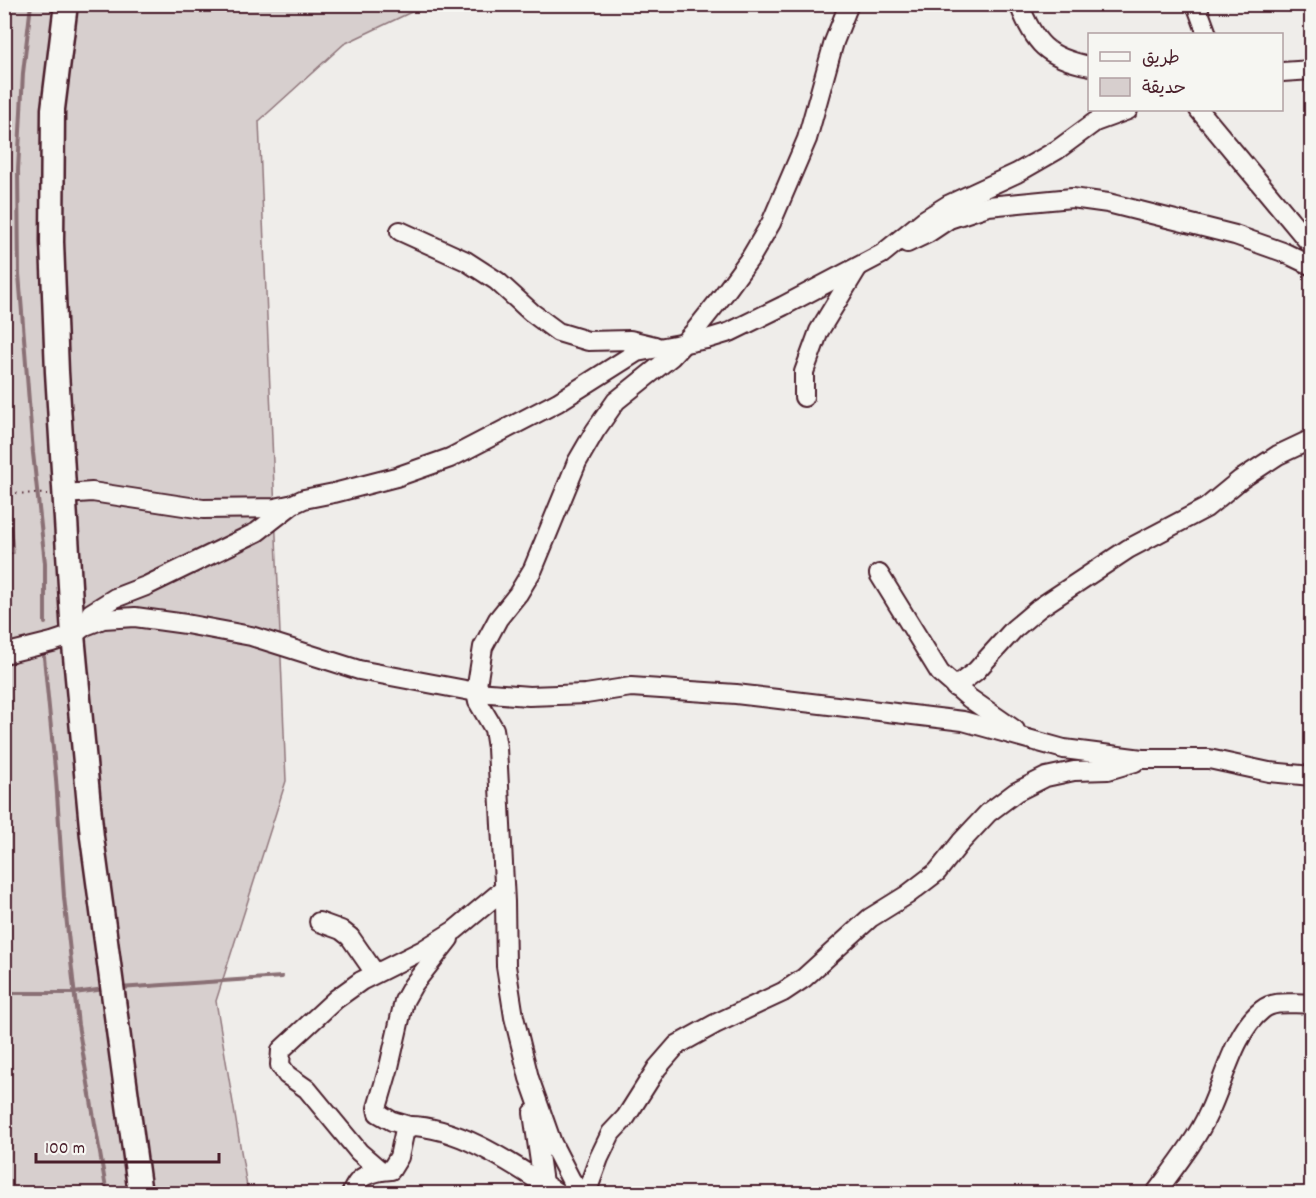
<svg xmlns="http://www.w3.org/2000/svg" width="1316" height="1198" viewBox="0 0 1316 1198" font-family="Dekko,'Playpen Sans Arabic',sans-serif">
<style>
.built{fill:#e3dedc}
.green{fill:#d7cfce;stroke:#90777c;stroke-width:1.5}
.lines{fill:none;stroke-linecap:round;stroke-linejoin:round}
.stream{stroke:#8a6f74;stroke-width:4}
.minor-casing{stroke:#4a1f2b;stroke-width:22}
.major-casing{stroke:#4a1f2b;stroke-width:27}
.path{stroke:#4a1f2b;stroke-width:2;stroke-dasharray:1.5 4.5;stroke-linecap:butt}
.minor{stroke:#f6f6f2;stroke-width:18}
.major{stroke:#f6f6f2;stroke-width:22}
</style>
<rect width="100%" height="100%" fill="#efedea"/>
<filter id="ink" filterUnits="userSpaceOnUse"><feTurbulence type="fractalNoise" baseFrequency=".0167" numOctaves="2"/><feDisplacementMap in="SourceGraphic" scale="12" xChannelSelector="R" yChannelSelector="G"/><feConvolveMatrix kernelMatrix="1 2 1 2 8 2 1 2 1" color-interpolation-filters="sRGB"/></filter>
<g filter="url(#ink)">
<polygon class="built" points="4,461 14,553 5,554 4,554"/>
<polygon class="green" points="5,5 426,5 344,44 259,121 286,781 216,1001 248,1193 5,1194 4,554 14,553 4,461"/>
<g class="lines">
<g class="stream">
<polyline points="31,4 23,73 18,170 19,274 33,453 45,563 45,623"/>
<polyline points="44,657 56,779 64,897 78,1025 107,1194"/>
<polyline points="119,988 282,977"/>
<polyline points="4,993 74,993 105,989"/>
</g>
<g class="minor-casing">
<g id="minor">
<path d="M1019,4c15,39 28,54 71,62"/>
<polyline points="1196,4 1207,34"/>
<polyline points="1282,72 1312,70"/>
<polyline points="1199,110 1312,246"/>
<polyline points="400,231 466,261 497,281 531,312 558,332 588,341 630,340 655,346"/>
<polyline points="907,243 928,233 949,219 988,206 1072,198 1108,203 1235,235 1283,252 1312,266"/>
<polyline points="804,397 804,372 819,331 858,267"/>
<polyline points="64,494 92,492 203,509 275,508 289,505"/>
<polyline points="879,574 940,673 969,698 1015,730"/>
<polyline points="86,623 91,613 115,598 146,586 257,532 293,504 304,499 334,493 396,477 450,458 558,402 637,352 707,339 730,332 783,306 882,254 924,220 948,205 1017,173 1057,150 1095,122 1128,110"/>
<polyline points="4,654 52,642 73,635 85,626 103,619 135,617 186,624 251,636 359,670 476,692 529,696 586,694 631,687 736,694 963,721 1064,749 1142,759 1209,759 1269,772 1312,776"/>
<polyline points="955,687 976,671 1014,629 1039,608 1128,549 1206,508 1240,480 1278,455 1312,439"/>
<path d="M504,889l-49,41 -32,20 -62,31 -25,18 -55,51 -1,15 7,10 20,14 52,63 22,19 10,-1 8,-13 5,-23 5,-8c51,0 108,41 150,68"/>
<polyline points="319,922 341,930 350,937 375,973"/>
<polyline points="533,1113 544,1190"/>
<polyline points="409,1126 392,1121 378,1113 377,1108 389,1067 404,1001 413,985 449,939"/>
<path d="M351,1194c7,-17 13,-19 30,-23"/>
<polyline points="581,1194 571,1180 552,1143 529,1078 514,1017 506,966 505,902 497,748 494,729 478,702 476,692 483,647 498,619 518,594 533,569 577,462 595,431 616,401 671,357 693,333 724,294 751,257 771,223 807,139 834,42 849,4"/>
<polyline points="586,1194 599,1158 611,1133 626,1117 657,1068 677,1045 715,1024 783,992 804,978 870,918 907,895 937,872 961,842 988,813 1016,792 1046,777 1074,771 1108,770 1135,762"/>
<path d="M1155,1194c19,-26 41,-53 54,-82 15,-31 25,-80 53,-102 13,-11 34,-5 50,-7"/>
</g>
</g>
<g class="major-casing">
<polyline id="major" points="66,4 53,109 52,242 57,372 73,635 92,837 140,1194"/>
</g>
<polyline class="path" points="4,493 47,494"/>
<use href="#minor" class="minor"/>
<use href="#major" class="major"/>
</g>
</g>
<rect width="1316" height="1198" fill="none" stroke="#f6f6f2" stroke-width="24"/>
<rect x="12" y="12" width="1292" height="1174" fill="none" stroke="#4a1f2b" stroke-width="2" filter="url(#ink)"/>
<rect x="1088" y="33" width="195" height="78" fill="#f6f6f2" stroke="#b1a0a2" stroke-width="1.5"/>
<rect x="1100" y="52" width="30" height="9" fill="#f6f6f2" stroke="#b1a0a2" stroke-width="1.5"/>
<text x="1142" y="63" font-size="18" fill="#4a1f2b">طريق</text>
<rect x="1100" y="78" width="30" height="18" fill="#d7cfce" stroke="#b1a0a2" stroke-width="1.5"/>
<text x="1142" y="93" font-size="18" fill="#4a1f2b">حديقة</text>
<path d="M36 1153v9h183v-9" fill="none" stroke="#4a1f2b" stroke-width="3"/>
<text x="45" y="1153" font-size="18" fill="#4a1f2b" stroke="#f6f6f2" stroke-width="4.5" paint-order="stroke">100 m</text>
</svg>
